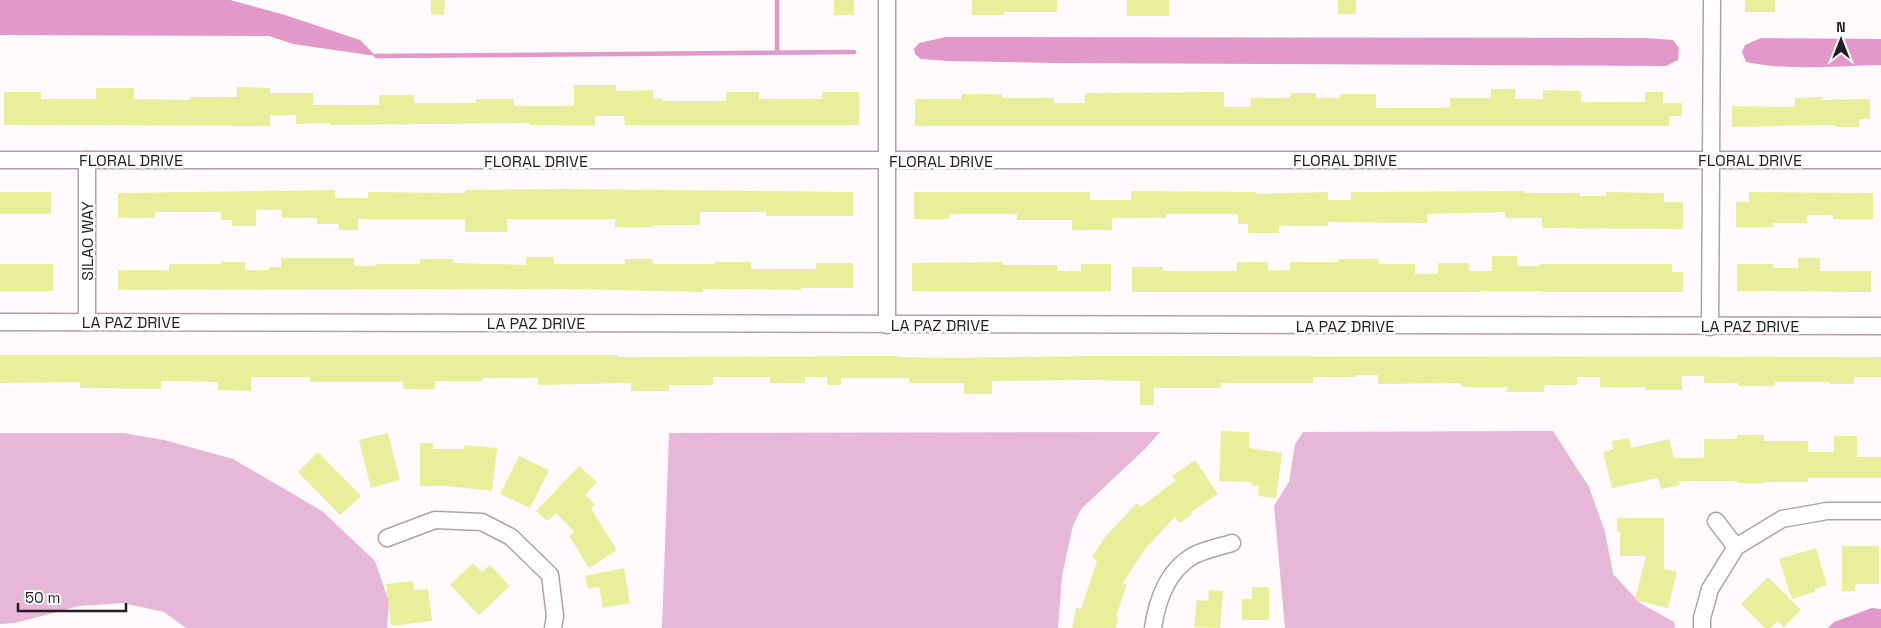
<svg xmlns="http://www.w3.org/2000/svg" width="1881" height="628" viewBox="0 0 1881 628" font-family="'Space Grotesk',sans-serif">
<style>
.green{fill:#e7b7d7}
.water{fill:#e299ca}
.lines{fill:none;stroke-linecap:round;stroke-linejoin:round}
.stream{stroke:#e299ca;stroke-width:4.5}
.building{fill:#e8ee99}
.street-casing{stroke:#b1a0ab;stroke-width:19}
.street{stroke:#fff;stroke-width:16}
.labels{text-anchor:middle;dominant-baseline:central;stroke-width:5;stroke-linejoin:round;paint-order:stroke}
.street-label{font-size:16px;fill:#241d21;stroke:#fff}
</style>
<rect width="100%" height="100%" fill="#fefafd"/>
<g class="green">
<polygon points="1553,431 1589,487 1605,532 1613,574 1640,603 1674,622 1675,628 1285,628 1274,506 1289,482 1295,444 1303,432"/>
<polygon points="1160,432 1146,448 1082,508 1073,525 1062,576 1058,628 662,628 669,433"/>
<polygon points="0,433 123,433 164,440 233,459 322,511 375,561 389,602 387,628 186,628 164,612 123,603 79,606 15,623 0,624"/>
</g>
<g class="water">
<polygon points="0,0 230,0 285,15 360,40 376,56 293,44 269,36 0,35"/>
<polygon points="946,37 1646,38 1673,40 1679,48 1678,60 1666,66 1054,63 948,61 921,59 915,54 914,49 919,43"/>
<path d="M1761,38l120,1v26c-44,1 -91,6 -135,-3l-4,-10 3,-7z"/>
<polygon points="1872,608 1881,609 1881,628 1828,628 1834,622"/>
</g>
<g class="lines">
<g class="stream">
<polyline points="777,0 777,52"/>
<polyline points="376,56 854,52"/>
</g>
</g>
<g class="building">
<polygon points="431,0 445,0 444,15 431,14"/>
<rect x="834" y="0" width="20" height="15"/>
<polygon points="972,0 1057,0 1057,12 1004,12 1004,15 972,15"/>
<rect x="1127" y="0" width="42" height="16"/>
<rect x="1338" y="0" width="18" height="14"/>
<rect x="1745" y="0" width="30" height="12"/>
<polygon points="574,85 616,85 616,91 653,90 653,99 662,98 662,101 726,101 726,92 759,92 759,99 822,99 822,92 859,92 859,125 625,125 624,116 595,116 595,126 529,125 529,123 330,125 330,123 296,124 296,115 270,115 270,126 4,125 4,92 41,92 41,99 96,99 96,88 134,88 134,99 190,100 190,97 237,97 237,87 270,88 270,93 313,93 313,105 379,105 379,95 414,95 414,103 476,103 476,99 514,99 514,106 574,106"/>
<polygon points="1491,89 1515,89 1515,99 1543,99 1543,90 1581,91 1581,102 1645,102 1645,92 1663,92 1663,103 1682,103 1682,116 1669,116 1669,126 915,126 915,99 961,99 961,94 1002,94 1002,98 1054,98 1054,103 1085,103 1085,93 1224,92 1224,107 1251,107 1251,98 1290,98 1290,93 1316,93 1316,98 1340,98 1340,94 1376,94 1376,108 1439,108 1450,107 1450,98 1491,98"/>
<polygon points="1822,97 1822,100 1870,99 1870,119 1859,119 1859,127 1836,127 1836,125 1732,127 1732,106 1795,107 1795,98"/>
<polygon points="566,189 853,192 853,216 766,216 766,212 700,212 700,225 653,225 653,227 615,227 615,219 507,219 507,232 465,232 465,219 358,219 358,230 339,230 339,224 317,224 317,218 282,218 282,210 256,210 256,226 232,226 232,220 221,220 221,212 155,212 155,218 118,218 118,193 335,190 335,198 368,198 368,192 465,193 465,190"/>
<polygon points="1131,191 1256,192 1256,194 1328,192 1328,200 1351,200 1351,192 1525,191 1525,193 1580,193 1580,196 1606,196 1606,192 1664,193 1664,202 1683,202 1683,229 1542,228 1542,218 1505,218 1505,212 1427,214 1427,223 1328,222 1328,226 1279,226 1279,233 1248,233 1248,224 1238,224 1238,214 1166,214 1166,218 1112,218 1112,230 1072,230 1072,220 1017,220 1017,214 949,214 949,219 914,219 914,192 1090,192 1090,200 1131,200"/>
<rect x="0" y="192" width="51" height="22"/>
<polygon points="1749,192 1873,193 1873,219 1833,219 1833,215 1807,215 1807,223 1773,223 1773,227 1736,227 1736,202 1749,202"/>
<polygon points="1492,256 1517,256 1517,266 1540,266 1540,264 1672,264 1672,272 1683,272 1683,292 1540,292 1540,291 1481,291 1481,292 1132,292 1132,267 1163,267 1163,271 1237,271 1237,262 1268,262 1268,270 1290,270 1290,262 1338,262 1338,259 1379,259 1379,264 1415,264 1415,274 1438,274 1438,263 1469,263 1469,271 1492,271"/>
<polygon points="526,257 554,257 554,264 625,264 625,259 653,259 653,264 715,264 715,262 751,262 751,269 816,269 816,263 853,263 853,288 801,288 801,290 703,289 703,292 564,289 118,290 118,270 169,270 169,264 221,264 221,262 245,262 245,270 269,270 269,267 281,267 281,258 354,258 354,266 376,266 376,264 420,264 420,259 453,259 453,263 526,265"/>
<polygon points="1798,258 1820,258 1820,271 1871,271 1871,292 1737,291 1737,264 1773,264 1773,268 1798,268"/>
<polygon points="1003,262 1003,265 1057,265 1057,271 1081,271 1081,264 1111,264 1111,291 912,291 912,263"/>
<rect x="0" y="264" width="53" height="27"/>
<polygon points="0,355 618,355 618,357 898,356 898,357 944,358 1092,356 1881,357 1881,377 1854,377 1854,384 1830,384 1830,382 1775,382 1775,386 1738,386 1738,383 1704,383 1704,376 1682,376 1682,390 1645,390 1645,387 1600,387 1600,377 1577,377 1577,385 1544,385 1544,392 1507,392 1507,387 1461,387 1461,383 1378,384 1378,375 1356,375 1356,377 1313,377 1313,383 1221,383 1221,388 1154,388 1154,405 1140,405 1140,381 1092,380 992,381 992,394 964,394 964,383 909,383 909,378 841,378 841,385 827,385 827,377 805,377 805,383 770,383 770,377 713,377 713,385 669,385 669,391 631,391 631,383 538,385 538,378 483,378 483,381 435,381 435,389 403,389 403,382 310,382 310,377 251,377 251,391 218,390 218,382 161,381 161,389 80,388 80,382 0,383"/>
<polygon points="1221,431 1249,432 1249,448 1282,453 1276,498 1258,496 1259,486 1251,485 1252,482 1219,481"/>
<polygon points="388,433 400,480 371,488 359,440"/>
<polygon points="1737,435 1764,435 1764,441 1808,441 1808,452 1834,452 1834,436 1857,436 1857,457 1881,457 1881,478 1808,478 1808,482 1764,482 1764,483 1737,483 1737,481 1679,481 1680,485 1661,489 1658,478 1612,488 1603,452 1613,449 1612,441 1629,438 1631,448 1669,439 1674,458 1704,458 1704,439 1737,439"/>
<polygon points="420,443 433,443 433,449 464,449 464,445 497,448 492,491 448,486 420,486"/>
<polygon points="318,452 361,496 340,515 298,472"/>
<polygon points="519,456 549,470 530,508 500,494"/>
<polygon points="1195,460 1218,494 1191,512 1192,514 1180,523 1175,517 1145,549 1123,583 1127,585 1116,616 1118,617 1116,628 1072,628 1076,608 1081,609 1097,561 1092,557 1105,537 1137,503 1141,507 1176,480 1172,476"/>
<polygon points="579,466 597,482 585,495 595,504 591,509 617,550 589,568 569,536 575,532 556,513 547,521 536,511"/>
<polygon points="1617,518 1664,518 1664,569 1677,572 1668,608 1635,600 1646,556 1620,556 1620,532 1617,532"/>
<polygon points="1842,546 1879,546 1879,584 1855,584 1855,591 1842,591"/>
<polygon points="1816,548 1827,585 1814,589 1815,592 1792,599 1779,559"/>
<polygon points="473,563 482,572 490,565 510,586 479,615 450,585"/>
<polygon points="624,568 630,603 603,608 599,587 588,589 585,576"/>
<polygon points="1768,577 1801,610 1784,627 1778,621 1770,628 1765,628 1741,604"/>
<polygon points="413,581 414,590 428,589 432,621 391,626 386,584"/>
<polygon points="1252,587 1269,587 1269,620 1242,620 1242,599 1252,599"/>
<polygon points="1209,590 1223,591 1220,628 1194,627 1197,600 1208,601"/>
</g>
<g class="lines">
<g class="street-casing">
<g id="street">
<polyline points="0,160 1881,160"/>
<polyline points="87,160 87,322"/>
<polyline points="0,322 1881,326"/>
<polyline points="887,325 887,0"/>
<polyline points="1710,327 1712,0"/>
<polyline points="1716,521 1736,547"/>
<polyline points="387,538 435,520 482,522 511,537 550,575 555,616 553,628"/>
<path d="M1153,628c4,-27 14,-56 38,-71 11,-7 29,-10 41,-14"/>
<polyline points="1702,628 1702,618 1710,589 1736,547 1782,519 1827,511 1881,511"/>
</g>
</g>
<use href="#street" class="street"/>
</g>
<g class="labels">
<g class="street-label">
<text x="131" y="160">FLORAL DRIVE</text>
<text x="1345" y="160">FLORAL DRIVE</text>
<text x="1750" y="160">FLORAL DRIVE</text>
<text x="536" y="161">FLORAL DRIVE</text>
<text x="941" y="161">FLORAL DRIVE</text>
<text transform="translate(87 241) rotate(-90)">SILAO WAY</text>
<text x="131" y="322">LA PAZ DRIVE</text>
<text x="536" y="323">LA PAZ DRIVE</text>
<text x="940" y="325">LA PAZ DRIVE</text>
<text x="1345" y="326">LA PAZ DRIVE</text>
<text x="1750" y="326">LA PAZ DRIVE</text>
</g>
</g>
<g transform="translate(1841 40)" stroke="#ffffff" stroke-width="4" paint-order="stroke">
<path d="M0-4L9 19L0 12L-9 19Z" fill="#241d21"/>
<text y="-8" font-size="14" font-weight="bold" text-anchor="middle" fill="#241d21">N</text>
</g>
<path d="M18 603v8h108v-8" fill="none" stroke="#241d21" stroke-width="2.5"/>
<text x="25" y="603" font-size="15" fill="#241d21" stroke="#ffffff" stroke-width="4" paint-order="stroke">50 m</text>
</svg>
